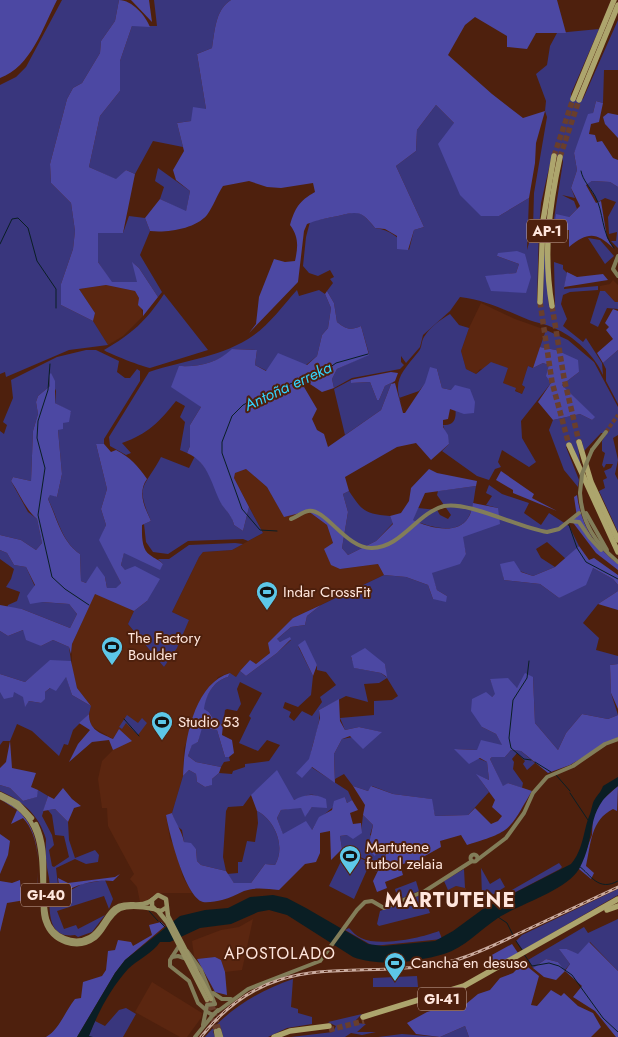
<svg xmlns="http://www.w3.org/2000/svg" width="618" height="1037" viewBox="0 0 618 1037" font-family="Jost,sans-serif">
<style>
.built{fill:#5b2610}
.green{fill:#39367d;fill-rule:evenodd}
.forest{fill:#4c48a3}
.water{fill:#0a1e24}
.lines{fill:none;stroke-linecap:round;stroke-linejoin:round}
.stream{stroke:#0a1e24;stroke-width:1}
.secondary-tunnel{stroke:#693e2c;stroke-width:4;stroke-dasharray:4 2;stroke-linecap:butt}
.primary-tunnel{stroke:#693e2c;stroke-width:4.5;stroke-dasharray:4.5 2;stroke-linecap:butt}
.highway-tunnel{stroke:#693e2c;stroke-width:5.5;stroke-dasharray:5.5 3;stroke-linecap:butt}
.secondary{stroke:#827d59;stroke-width:4}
.primary{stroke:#989264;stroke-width:4.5}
.highway{stroke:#ada56d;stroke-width:5.5}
.rail-casing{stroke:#caab9f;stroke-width:3}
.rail{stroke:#4e200d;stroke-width:1;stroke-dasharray:4;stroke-linecap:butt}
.secondary-bridge{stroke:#827d59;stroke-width:4}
.labels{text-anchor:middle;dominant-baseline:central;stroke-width:4;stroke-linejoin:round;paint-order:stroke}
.shield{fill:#4e200d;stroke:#caab9f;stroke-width:1}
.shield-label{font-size:14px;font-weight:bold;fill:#ffe6dd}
.poi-label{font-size:15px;fill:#ffe6dd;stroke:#4e200d;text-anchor:start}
.water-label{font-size:16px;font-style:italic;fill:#33d3fe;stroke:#4e200d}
.neighbourhood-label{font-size:16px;letter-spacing:1px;fill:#ffe6dd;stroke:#4e200d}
.district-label{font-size:20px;font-weight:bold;letter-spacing:1px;fill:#ffe6dd;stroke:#4e200d}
</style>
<rect width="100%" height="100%" fill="#4e200d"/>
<g class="built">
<polygon points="613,280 618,285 618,302 615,302 605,291 600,291 600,286 610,284"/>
<polygon points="106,285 135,291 139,298 143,316 123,336 108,345 93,321 95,313 79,289"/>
<polygon points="481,303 515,319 546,330 533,368 528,366 522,385 525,387 522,394 503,383 508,368 480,369 476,374 466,369 461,351 469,328"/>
<polygon points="246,469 267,487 284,516 308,511 327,525 341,569 378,564 384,575 293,618 270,653 256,664 250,660 236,677 229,673 218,677 184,748 183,776 172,813 166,815 170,839 175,847 183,877 192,893 163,893 152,896 147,901 140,902 137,887 130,879 134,874 108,826 107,808 102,808 98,779 102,761 113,750 119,729 113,739 91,726 89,714 91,706 77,688 72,668 72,644 95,593 134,611 128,624 164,667 189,620 172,612 199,557 203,552 232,550 263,533 234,478 235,473"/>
<polygon points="456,886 466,888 466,894 452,899 448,890"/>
<polygon points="253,919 242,970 225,972 221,960 215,957 197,959 194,956 192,941 221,930 239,927"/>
<polygon points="152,982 202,1013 201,1018 187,1037 180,1037 135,1012"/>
</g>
<g class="green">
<polygon points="62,0 119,0 115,21 101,41 100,53 82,83 73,88 67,99 50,164 51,183 71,203 75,231 73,249 61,284 61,305 93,321 108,345 69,350 6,377 5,372 0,374 0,85 16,77 26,67"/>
<path d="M154,0h77c-16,10 -16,31 -19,48l-15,6 9,55 -15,12 -14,2 6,24 -30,-6 -18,33 -9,-4 -9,10 -28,-13 11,-51 20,-25v-30l12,-35h25z"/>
<path d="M618,20v50h-14l-1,33 -7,-2 -3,12 -19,40 3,17 -6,18 4,10 -13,-3 12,6 3,8 -8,8 -14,4 3,3 -5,1 10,-63 -1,-6 -10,-1 -11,48 -2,25 -2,73 3,2 3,-2 1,-54 5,59 3,1 3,-2 -1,-43 9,3v4l4,4 -3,16 34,-3v4l-28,2 -7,3 -2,9 6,15 -4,7 20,16 3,-4 16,25 1,12c-8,-19 -29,-39 -49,-47 -8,-4 -17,-5 -25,-8 -24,-10 -44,-20 -69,-23l-10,14 -27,24 -3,12 -14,16 -5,-7v6l3,3 -4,4 -48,9 -18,10 -2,-9 5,-10 32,-15 -8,-28c-11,5 -15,3 -24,-4l-3,-19 -7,-12 6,-8 -3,-4 4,-2 -4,-7 -12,6 -9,-3 -6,-7 3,-29 4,-15c10,-3 18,-4 28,-6 21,-5 22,-6 37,12 16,2 23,9 34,22l5,-20 10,-3 -28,-61 20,-15 1,-21 19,-25 18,18 45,93 30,-18 -2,52 6,-21 1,-36 13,-76 -2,-6 1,-10 -10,-27 11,-9 3,-19 7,-13 42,-4 -28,65v4l9,3 3,-2zM525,254l1,39 -41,-16 31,-4 3,-9 -22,-8z"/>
<polygon points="158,168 190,191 186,212 160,199 164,187 155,181"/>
<polygon points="592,181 610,182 618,187 618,248 611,241 616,241 617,232 609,234 608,217 616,202 605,198 598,202 587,184"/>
<polygon points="129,216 145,218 150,231 140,255 162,292 158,297 139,268 133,263 138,282 111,282 98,262 98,233 123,233"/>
<polygon points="588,238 600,240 614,256 605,264"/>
<path d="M297,290l2,6 20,-6 6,4 6,14 -3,20 -6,7 -5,21 -11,9 -39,6 -12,-6 2,-15 -24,-1c-16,14 -33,18 -54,17l22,41 -11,18v21l-3,7 -7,-3 5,-28 -5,-5 5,-11 -9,-5c-17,21 -28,33 -54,42l9,10 -5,2 -16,-9 -1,-9 40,-65c36,-12 74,-15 105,-37 16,-11 30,-31 43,-45z"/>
<polygon points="600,291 605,291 615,302 618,302 618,309 607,308 598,327 590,323"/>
<path d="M164,294l44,56 -58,18c-4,0 -43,-15 -46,-18 28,-16 42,-29 60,-56z"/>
<path d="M450,314l9,11 10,3 -8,23 5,18 10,5 15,-12 17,6 -5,15 13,5 -1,3 7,3 3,-7 -3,-2 6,-19 5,2 10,-5 6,2 2,18 -30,38 1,17 14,24 -7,5 -27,-17 -4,12 3,5 -6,2 -6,11 -12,-4 -35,-25 7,-7 -6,-19c20,2 11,-24 8,-35l-9,-2 -5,-19 -18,22 -20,7 6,15c-14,-32 -6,-37 14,-62 3,-4 2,-9 5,-14 6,-10 16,-17 26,-23z"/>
<polygon points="546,330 568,340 594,362 618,407 618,435 613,438 618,460 615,474 618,480 618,532 599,491 605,488 603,480 607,478 604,471 611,468 613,464 606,464 604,468 602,465 605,453 602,451 602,441 607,433 601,433 584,451 582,442 577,441 581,468 573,447 570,445 566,447 579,480 578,487 564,470 549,430 553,420 580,414 592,420 594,417 562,385 579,372 556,350 540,347"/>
<path d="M86,350h10l23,11 -2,11 8,6h5l7,-9 3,2v10l-36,58v5h-8l11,45 -6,20 5,16 -6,15 21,43 -4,5h-10l-2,-11 -19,6 -5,-2 -1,-27c-18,-12 -22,-35 -32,-55l2,-5 7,3 5,-23 -4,-44 13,-18 -16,-9 1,-12 -7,-16 1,11 -12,10 -2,6 2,12 -5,17 -2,50 -18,-4 -2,4 17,31 9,7 5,24 -6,7 -15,-10 -21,-5v-104l4,3 3,-9 -4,-3 10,-24 -2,-18 46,-23z"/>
<polygon points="618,350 618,404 606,381 606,369 603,363"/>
<polygon points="351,380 351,383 370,382 377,400 379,400 385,386 395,381 391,384 381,410 345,435 334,389"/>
<path d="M195,456l13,15 14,33 10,14 2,7 9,6 6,-24 14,26 -15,8 -5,-2 -55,2 -20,13 -15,-2 -7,-10 -2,-18 7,-3c-16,-37 -7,-32 10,-64l28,11z"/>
<path d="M489,485l13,9 27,9 -5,10 17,12 8,-12 20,13 10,20 -13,13 -19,-17 -11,7 5,9 14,9 -22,9 -32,-12 3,16 36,4 19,14 34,-30 20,11 5,6v6l-20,13 -15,19 16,15 -3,12 22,6v8l-8,1 1,28 7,22 -10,4 -26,-5 -16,19 -8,17 -23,-27 -2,-46 -16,11 -27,-9 6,15 -4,3 -10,30 14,7 7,12 -26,4 -22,-1 32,13 2,18 -12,-5 12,17 -21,23 -33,1 -4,-17 -38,-5 -21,-8 -4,5 -15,-5 -9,-12 -9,5 -1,-25 8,-15 39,-7 -22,-5 -14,3 -5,-12 34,-3v-14l18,-1 6,-4 -11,-18 -8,5 -15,1 4,18 -22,-6 -27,14c3,19 -12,38 -8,57l37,24 4,9 -5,3 -2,-6c-13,13 -25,17 -33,33l-29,5 -6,-17 4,-8 20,-3 4,9 7,-9 14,-7c-21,-12 -20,0 -34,0 -14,0 -28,-3 -41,-5l-8,11 -15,1 -2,4 -3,46 3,14 -25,-6 -4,-4 -1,-12 -12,-7 -2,-12 -6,-5 -4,-12 11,-37 6,-6 7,4 1,8 8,5 6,-2 1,-6 7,-6 13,1 1,-3 12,-4v-3l24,-3 11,-16 -13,-5 -9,11 -19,-8 12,-25 -2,-2 13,-23 -22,-11 -3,7 4,15 -4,7 -10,-2 -2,1 -2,15 -7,-2 -7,-11 -6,-3c3,-14 10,-28 25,-32l2,-4 6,4 4,-6 6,5 31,-23 14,-13 -11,2 -4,-2 15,-13 14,-2 2,-9 14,-11 63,-30 22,2 22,8 5,14 14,-3 -10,-6 -6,-17 35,-19 -4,-17 36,-29 -12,-3 6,-9 -6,-3zM298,646l19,19v5l9,2 10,13 -16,12 2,5 -10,14 -10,-5 -8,10 -5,-4 2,-5 -8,-4 2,-6 13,5 13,-12 2,-19zM351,657l34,7 1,13 -5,-4 -26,-5z"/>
<path d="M476,486c-2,9 -2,21 -7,30 -10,21 -41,10 -57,4l6,-12 19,2 3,5 8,4 3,-4 -14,-20 1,-4z"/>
<path d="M349,491c13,20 16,23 41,25l3,7 -17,18 -28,14 -6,-7 6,-36 -5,-18z"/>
<polygon points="235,543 243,544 232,550 203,552 199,557 172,612 189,620 177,648 164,667 128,624 134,611 147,601 121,565 124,552 163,564 158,559 169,559 189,545"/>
<polygon points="0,550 7,553 14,565 26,567 42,602 69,604 77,614 70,628 22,609 7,608 8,605 17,601 20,592 6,587 11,579 14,569 0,559"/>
<polygon points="23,630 41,646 53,640 69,647 71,661 50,661 25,682 0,674 0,631 8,636"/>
<polygon points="66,676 72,695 91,706 89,714 73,730 68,745 64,744 59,756 32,731 17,724 10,741 3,741 0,745 0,692 14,691 24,697 25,706 29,701 41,703 45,692"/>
<polygon points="127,715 138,723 142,718 147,723 138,735 126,723 122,729 119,727"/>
<polygon points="201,728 217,730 225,757 229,757 230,761 224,762 221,767 196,762 188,756 192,744 198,742"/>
<polygon points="511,750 521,751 535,763 527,770 523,764 525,761 517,753 512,759 514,762 513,769 523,783 522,788 508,783 503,787 490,759 492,757 505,757"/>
<path d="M0,785l10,3 13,13 13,-4 2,-7 10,6 -6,20 10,19 2,10 -5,5 3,16 2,1 15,-10 -5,-21 -9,-1 -3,-20 -4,-5 7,-1 13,13 1,18 6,18 20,-8 4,5 -1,7 -12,2 -11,-5 -19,9 2,17 6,6 -8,7 26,-14 23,-4 8,19 -4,10 -5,-13 -47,15 7,18 12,-4 2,4 27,-14 -13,17 -14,5 -3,-2c-34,5 -23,-39 -26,-57 -3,-13 -4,-26 -3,-39 -7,-24 -23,-38 -46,-48z"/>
<path d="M257,811c18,9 29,36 18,54l-10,-1 -14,19h-17l-7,-9 11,-1v-11h4l5,-21 8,1 3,-19z"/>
<polygon points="363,815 373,825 370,835 380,843 386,843 389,848 376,872 372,862 348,852 370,863 354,899 329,886 346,851 342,849 340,836 361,833"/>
<polygon points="559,863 562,867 560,869 483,909 482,907"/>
<polygon points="481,868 490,884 500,878 505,887 486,899 482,896"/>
<polygon points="464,869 465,888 456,886 448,890 444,881"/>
<polygon points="416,881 419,891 398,900 395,889"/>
<polygon points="618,889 618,895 523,950 516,941 522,935"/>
<polygon points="423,894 430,913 379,926 377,924 380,911"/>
<polygon points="618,919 618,971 590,942 578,955 567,949 560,950 570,964 564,971 558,962 546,959 533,968 528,960 584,927 588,933"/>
<path d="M349,928c3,3 7,8 12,10 18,9 60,0 78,-7l3,8 -69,7 -28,-16z"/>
<polygon points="417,976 418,987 373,987 373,978"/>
<path d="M293,979l-2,28 7,2v4l14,4v7l-25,4 -19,9h-45l-2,-9 -8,3 2,6h-10c24,-28 53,-46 88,-58z"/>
<polygon points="126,1008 136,1014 123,1037 88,1037 95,1021 105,1026 119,1010"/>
<polygon points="362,1014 356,1020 357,1023 366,1024 357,1032 376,1032 362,1035 351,1033 345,1037 291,1037 333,1032 336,1026 328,1022"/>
<polygon points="465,1026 469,1037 378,1037 402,1034 440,1037"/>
</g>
<g class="forest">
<path d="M0,0h57c-14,27 -26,67 -57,78z"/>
<path d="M119,0c13,0 27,16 31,27l-18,-1 -12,35v30l-20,25 -11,51 27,12 10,-9 9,4 -12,59h-25v29l14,20h25l-5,-20 7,6 19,29 -15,19v-6l-5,-5 1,-7 -4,-7 -29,-6 -27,4 16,24 -2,8 -32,-16v-21l12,-35 2,-18 -4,-28 -20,-20 -1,-19 17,-65 6,-11 9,-5 18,-30 1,-12 14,-20z"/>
<polygon points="131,0 149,0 152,22"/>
<path d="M231,0h326l9,33h-30l-9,16 -20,-2v-11l-32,-19 -10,8 -17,30 44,39 31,24 22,-7 -9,32 -1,20 -6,35 -30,18h-18l-21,-21 -22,-51 16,-21 -18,-18 -19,25 -1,21 -20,15 28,61 -10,3 -6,20 -11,-1v-13l-12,-7 -10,-1c-14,-17 -16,-17 -37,-12 -11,2 -21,4 -31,8l-3,7 -6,51 -49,51 7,-9 3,-27 15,-38 11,3 10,-1c3,-14 4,-24 -5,-36 5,-17 9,-24 25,-33l-2,-9 -32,5 -14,-1 -18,-6 -26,5c-6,9 -10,21 -16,29 -12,14 -40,18 -57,16l-5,-13 15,-19 26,12 4,-20 -14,-11 -3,-10 11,-19 -7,-28 14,-2 2,-14 13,2 -9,-55 15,-6c3,-17 3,-38 19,-48z"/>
<path d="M596,101l7,2 -4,19 -8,2 -2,10 6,1 2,7 5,-1 11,17 5,2v27l-8,-5 -18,-1 -6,4 10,18 5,-2 6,37 6,10c-17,-16 -25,-16 -44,-1v-17h-7l-7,-9 1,-7 13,3 11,-11 -9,-18 6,-18 -3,-17 14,-39 5,-1z"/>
<polygon points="608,113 618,115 618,138 605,124 603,117"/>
<polygon points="517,251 525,254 531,277 526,293 491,291 485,276 516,273 519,264 497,256 498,253"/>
<polygon points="567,272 577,277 603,274 608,280 564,287"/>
<path d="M327,291l7,12 3,19c9,7 13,9 24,4l8,29 -32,14 -5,10 2,9 -12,4 -15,-10 -3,5 13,22 -5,10 5,11 7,4 4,13 53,-37 10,-26 4,-1 8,30h2l20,-30 5,-16 7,2 5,19 9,2 4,-5 15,4 5,13 -1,11 -10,1 -14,-5 -2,10 -5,1v7l5,8 1,9 -18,16 -15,-17 -19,4 -52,30 4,14 -6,3 5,18 -6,36 6,7 28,-14 17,-17 -3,-8 11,-3 8,-12 2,-13 18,-19 8,4 40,8 -1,5 -51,7 -12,27c14,7 44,16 55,-2 3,-4 4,-10 5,-15l25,5 2,16 -37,13 3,17 -6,10 -28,9 5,17 10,6 -1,6 -13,-3 -5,-14 -22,-8 -22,-2 -6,-11 -38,5 -9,-4 -7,-16 9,-6 -6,-18 -19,-14 -24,6 -17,-30 -21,-18 -11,4 -1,5 15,29 -6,24 -9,-6c-2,-9 -7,-13 -12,-20 -11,-19 -12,-42 -35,-52l3,-7v-21l11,-18 -30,-20 8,-21c21,1 38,-3 53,-17l25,1 -2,15 11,6 12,-18 29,12 10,-9 5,-21 6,-7 3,-20 -6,-14z"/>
<polygon points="613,309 618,311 618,350 603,363 597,353 613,339 606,330 609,327 605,323"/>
<polygon points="540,347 556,350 578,360 579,372 562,385 595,417 592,420 580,414 553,420 538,402 551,383 546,376 549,365 543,363 533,368"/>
<polygon points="391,372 398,373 395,381 385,386 379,400 377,400 370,382 351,383 351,380 355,379"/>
<path d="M51,373l4,8v22l16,8 -2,11 -6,1v6l-5,1 4,44 -5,23 -7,-2 -2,4c9,20 14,43 32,55l1,27 5,2 11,-17 8,11 2,11h9l5,-5 -22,-43 7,-15 -5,-16 6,-20 -11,-45h8l7,8 5,-2c14,7 22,16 31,29 -10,14 -2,29 4,42l-9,4c0,9 -1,24 8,30 5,4 8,4 13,9l-3,6 -36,-17 -3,12 4,5 10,-4 25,13 -13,22 -13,10 -39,-17 -23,50 -1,10 -2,-7 -16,-7 -12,6 -15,-6 -3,-10 -15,6 -8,-5v-26l22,4 48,19 7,-14 -8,-10 -27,-2 -12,2 -3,-8 8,-11 -9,-18 -12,-2 -7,-12 -7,-3v-15l21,5 15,10 6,-7 -5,-24c-12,-10 -17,-25 -26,-38l2,-4 18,4 2,-50 5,-17 -2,-12 2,-6 12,-10 -1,-11z"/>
<polygon points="501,471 534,494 532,498 557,511 513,493 513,490 496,480"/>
<path d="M577,495c4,30 17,51 41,69v6l-22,-17 -25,-33 6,-3 -3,-20z"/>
<polygon points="579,546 589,560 594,558 618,575 618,585 613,579 593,568 586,585 559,598 540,584 504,580 500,564 514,561 521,572 533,576 555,567"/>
<polygon points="618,591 618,610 598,604"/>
<polygon points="321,605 307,616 305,625 291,627 277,639 280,642 290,637 291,639 277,653 246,676 240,671 250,660 256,664 270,653 268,643 293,618"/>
<polygon points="305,640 317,665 313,676 298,645"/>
<polygon points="365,648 385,664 387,677 381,673 354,668 351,656"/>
<polygon points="50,660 71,661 77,688 91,706 72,695 66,677 56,691 50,688 45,692 45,699 41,703 29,701 25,707 23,697 14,692 13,697 4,699 0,692 0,674 25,682"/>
<polygon points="618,664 618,709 611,693 610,665"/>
<path d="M230,673l-2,4c-15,4 -22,18 -24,32l5,3 7,11 7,2 -1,10 10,5 2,13 -5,4h-4l-8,-27 -15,-2 -4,14 -6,3 -4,11 8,6 25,5 -2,6 -7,6v6l-7,2 -8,-5 -1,-8 -7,-4 -6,6c1,-33 10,-92 47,-103z"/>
<path d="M525,673l8,4 2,46 23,27 8,-17 16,-19 26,5 10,-4v22l-48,28 -22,8 -27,-22 -10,-1 -6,7h-13l-2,2 13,27 5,-3 24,8c-24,40 -19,40 -65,54l-6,-10 -21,6 1,6 -18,10 1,3 -6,3 -6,8 -3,-9 -9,3 3,10 -18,7 2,6 -10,4 -4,-11 16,-33 -3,-5h-6l-5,13 -7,-7 5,-24 -10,-10 2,-10 -12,-19 15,5 3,-5 22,8 39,5 3,17 33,-1 7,-7 16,16 7,-3 4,-5 -10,-9 3,-7 -19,-26 13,6 -2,-18 -7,-4 -11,6 -15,-15 23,1 4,-10 21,5 -6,-11 -14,-7 -11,-16 1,-12 14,-7 6,5 3,-3 -5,-15 18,-1 9,10z"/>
<polygon points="339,699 340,721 345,730 359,727 382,732 363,749 350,736 342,739 334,754 335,783 312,767 302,778 296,773 309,759 320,718 319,710"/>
<path d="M89,714c0,16 11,19 24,25l6,-10 13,12 -19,9 -4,-10 -17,2 -23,20 9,-18 12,-14 -11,-7z"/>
<polygon points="10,741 12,768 36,773 31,787 38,790 37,797 23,801 10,788 0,785 0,768 6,762"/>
<path d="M277,770l17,30c12,-6 20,-7 32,-1l1,9 -15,-1 -7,10 -4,-9 -20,2 -4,8 6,16 23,-13 6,9 7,-13 13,-7 2,-9 11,-4 2,6 5,-3 6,10 -8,3 3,11 8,-1 1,10 -9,6 -6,-4 -7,1 2,13 -11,11 -1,-29 -10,2v20l-4,9 -11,2 -26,26c-12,-1 -24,-3 -35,1 -7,3 -14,7 -22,9 -5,1 -14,3 -19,2 -18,-5 -34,-70 -37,-87l6,-2c4,11 10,18 12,29l7,1 5,6 1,12 4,4 25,6 8,12h17l14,-19 10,1c11,-18 0,-45 -18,-54l-6,-16z"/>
<path d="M618,786l-1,25 -4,-2c-22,11 -22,34 -27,57l8,7 -3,6 -12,-10 13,-34 1,-20 8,-14z"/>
<polygon points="63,788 72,799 81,806 74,808 68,822 55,809 43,811 48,796 54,799"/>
<path d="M0,799c43,20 39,58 37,99l-30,5 -7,29v-51l12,2 8,-3 1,14 3,3 12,-1c3,-24 5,-59 -13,-78l-12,6 6,-14z"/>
<polygon points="0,834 10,841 8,855 0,874"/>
<path d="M120,874l-7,7c-13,-2 -31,2 -43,8 -6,4 -7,10 -15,12l8,-10 -3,1 -2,-14 10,5 47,-6z"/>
<path d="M161,922l4,4 -40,34 -10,13 -38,64h-31c14,-8 19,-26 29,-38l6,-1 2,-16 19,-6 4,-6 2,-19 7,-1 3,-10 13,2 2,4 19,-11 -3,-10z"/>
<polygon points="589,942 618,971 618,1037 616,1037 595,1011 573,997 582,986 565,971 556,980 544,977 533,968 546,959 558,962 565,971 570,964 559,949 567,949 578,954"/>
<polygon points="512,944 518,953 493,967 490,956"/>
<polygon points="215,957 221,960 225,972 227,995 215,992 197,959"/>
<polygon points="523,963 539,976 531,1005 537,1006 551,990 561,996 564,993 578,1006 593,1013 601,1027 591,1037 469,1037 465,1026 440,1037 416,1034 407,1023 427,1012 451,1005 466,1004 478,994 490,990 500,978 513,973"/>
</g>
<path class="water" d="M618,777v9c-35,25 -20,50 -39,83 -13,22 -60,35 -81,49 -18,12 -34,30 -54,36 -28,8 -64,13 -91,3l-66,-42 -18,-5 -11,2 -27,12 -31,4 -30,14h-10c-7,11 -23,18 -32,27 -17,19 -30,43 -39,67l4,1h-16l38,-64 10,-13 55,-44 25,-6 23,-2 22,-11 23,-2 14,3 19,10 62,36 15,2 52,-5 18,-10 30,-22 88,-45c13,-15 12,-34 19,-50 2,-5 2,-11 5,-15 3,-5 6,-7 8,-13z"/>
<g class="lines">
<g class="stream">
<path d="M581,171c2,10 9,16 14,25 9,16 6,37 19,52"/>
<polyline points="0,244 12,219 18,218 28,228 37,261 56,289 56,308"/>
<polyline points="50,364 48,390 38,421 37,438 45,468 38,515 52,577 65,589 89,605"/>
<polyline points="569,525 577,548 586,562 618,579"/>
<polyline points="277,531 260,530 242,509 222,453 222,442 232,416 243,405 255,399 304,378 322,373 336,363 368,354"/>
<polyline points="529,661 527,678 513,700 509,738 511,748 524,759 531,760"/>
<polyline points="124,719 139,736"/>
<polyline points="535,762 551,772"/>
<polyline points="556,775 570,791"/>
<polyline points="570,793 588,820"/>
<path d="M579,866c12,9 19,26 39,15"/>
<polyline points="149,911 158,921"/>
<polyline points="498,917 507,923 513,935"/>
<polyline points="160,922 165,927"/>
<polyline points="516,941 522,950"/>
<polyline points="524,954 532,966 549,963 559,966 572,975 603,1018 618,1032"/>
</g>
<polyline class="secondary-tunnel" points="606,432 618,415"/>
<g class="primary-tunnel">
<polyline points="211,999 219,1030"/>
<polyline points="207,1000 216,1031"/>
</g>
<g class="highway-tunnel">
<polyline points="554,156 573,99"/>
<polyline points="560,157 579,100"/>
<polyline points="540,302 552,382 569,445"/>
<polyline points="552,306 564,378 579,442"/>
<polyline points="329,1030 364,1021"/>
</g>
<g class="secondary">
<polyline points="618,256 613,269 618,276"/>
<polyline points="592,450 606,432"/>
<path d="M580,493c2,30 15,50 38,69"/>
<polyline points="586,513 607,550"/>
<path d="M291,519c6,-2 11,-7 17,-8 17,-4 38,38 64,37 29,0 45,-35 72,-42 25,-5 75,22 103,26l12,-3 20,-16"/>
<polyline points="570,521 579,522 590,538 601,550"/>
<circle cx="474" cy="858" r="3.5"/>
<polyline points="477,860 506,838 524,813 533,793 547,777 573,766 605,744 618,739"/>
<polyline points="179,946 170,960 170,966 189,981 198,1003 206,1010"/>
<polyline points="187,951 201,970 215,1004"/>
<polyline points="172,957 178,956 187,959"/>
<polyline points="213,993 222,999 231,999"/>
<polyline points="218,1011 248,989 320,961 357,910 365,902 372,901 384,908 425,891 472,861"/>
<polyline points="207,1012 213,1015 218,1010"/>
<polyline points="203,1025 207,1005 215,1004"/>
<polyline points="195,1037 213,1015"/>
</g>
<g class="primary">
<polyline points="0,794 18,803 32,818"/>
<path d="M0,797c46,19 41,59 43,101 0,8 -1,16 2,23 7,21 32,30 50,17 10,-8 13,-23 25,-29 9,-4 24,-2 34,0"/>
<path d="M36,824c15,31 3,64 11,95 5,18 27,27 43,18 12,-7 15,-21 25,-29 12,-8 26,1 37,-8"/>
<polyline points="167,907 161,911 156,910 152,906 152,900 158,895 166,899 168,916 211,999"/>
<polyline points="158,911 167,922 207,1000"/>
<polyline points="219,1030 221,1037"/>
<polyline points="216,1031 217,1037"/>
</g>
<g class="highway">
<polyline points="573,99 614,0"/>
<polyline points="579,100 618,5"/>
<polyline points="540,302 543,221 554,156"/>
<path d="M552,306c-9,-52 -3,-98 8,-149"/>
<polyline points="579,442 591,482 618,540"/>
<polyline points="569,445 618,552"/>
<polyline points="607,910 618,906"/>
<polyline points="363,1017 464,986 618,899"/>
<polyline points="274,1037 290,1031 329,1026"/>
</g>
<g class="rail-casing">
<path id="rail" d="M201,1037c76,-96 157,-52 255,-77 23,-7 45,-18 66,-28 32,-15 64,-30 96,-45"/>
</g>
<use href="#rail" class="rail"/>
<polyline class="secondary-bridge" points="580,493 582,474 592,450"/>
</g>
<defs>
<g id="stadium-pin" transform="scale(1.125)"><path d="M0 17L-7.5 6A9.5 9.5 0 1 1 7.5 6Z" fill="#5dc7e8" stroke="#4e200d"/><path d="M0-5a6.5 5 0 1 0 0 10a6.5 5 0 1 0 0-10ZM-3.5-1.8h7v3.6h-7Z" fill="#111"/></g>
</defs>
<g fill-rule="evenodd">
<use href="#stadium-pin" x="267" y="592"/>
<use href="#stadium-pin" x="112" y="647"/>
<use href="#stadium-pin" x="162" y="722"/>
<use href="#stadium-pin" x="350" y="856"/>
<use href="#stadium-pin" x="395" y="963"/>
</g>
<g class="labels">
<g class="shield">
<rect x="527" y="219.5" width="40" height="23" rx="4"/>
<rect x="21" y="883.5" width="50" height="23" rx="4"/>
<rect x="418" y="987.5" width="48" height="23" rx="4"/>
</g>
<g class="shield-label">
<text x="547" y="231">AP-1</text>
<text x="46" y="895">GI-40</text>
<text x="442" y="999">GI-41</text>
</g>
<g class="poi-label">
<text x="283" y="592">Indar CrossFit</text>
<text x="128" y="638">The Factory<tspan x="128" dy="17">Boulder</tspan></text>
<text x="178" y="722">Studio 53</text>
<text x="366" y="847">Martutene<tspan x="366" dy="17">futbol zelaia</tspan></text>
<text x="411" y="963">Cancha en desuso</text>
</g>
<g class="water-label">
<text transform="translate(288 386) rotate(-25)">Antoña erreka</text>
</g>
<g class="neighbourhood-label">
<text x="280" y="953">APOSTOLADO</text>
</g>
<g class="district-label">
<text x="450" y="900">MARTUTENE</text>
</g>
</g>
</svg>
